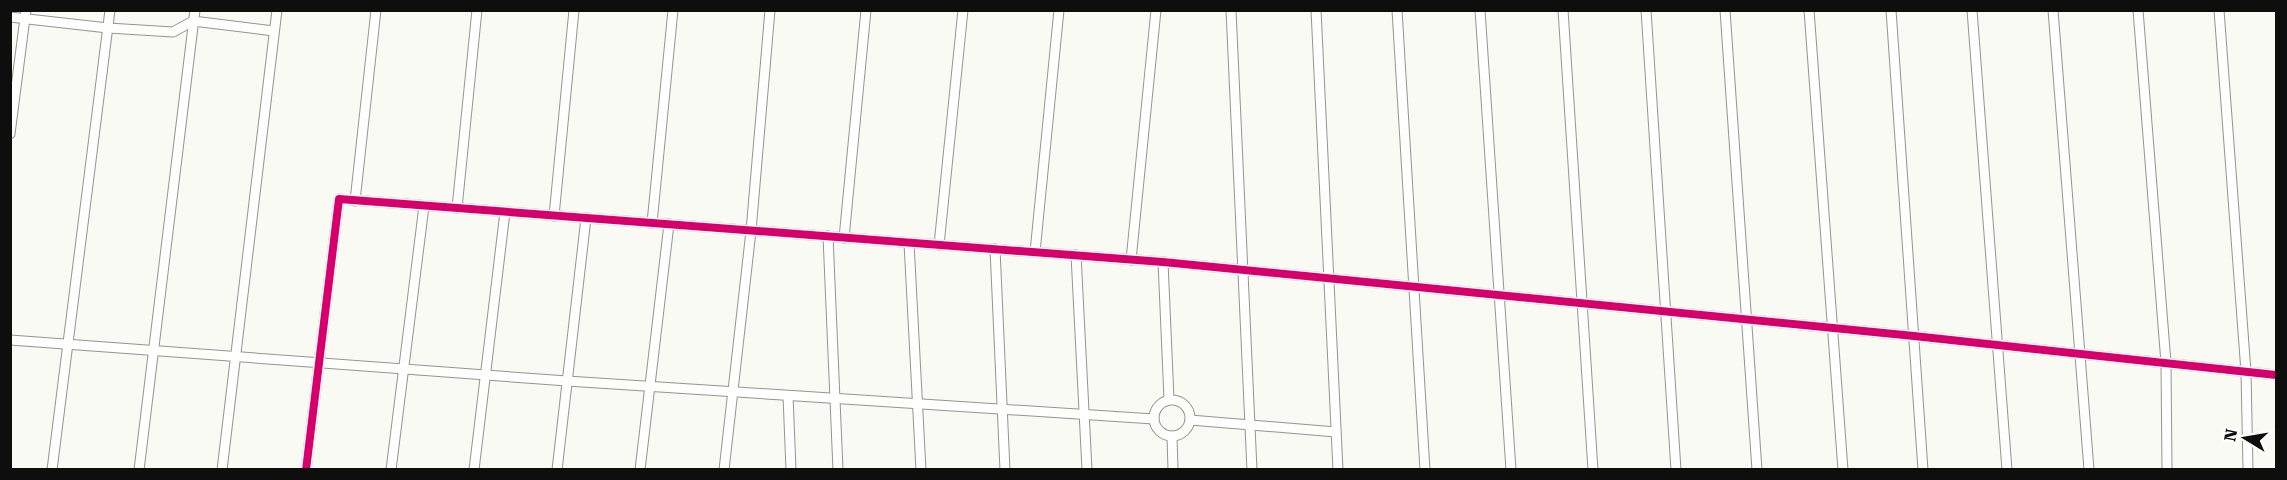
<svg xmlns="http://www.w3.org/2000/svg" width="2287" height="480" viewBox="0 0 2287 480" font-family="'Roboto Serif',serif">
<style>
.lines{fill:none;stroke-linecap:round;stroke-linejoin:round}
.minor-casing{stroke:#949492;stroke-width:11}
.minor{stroke:#fefefd;stroke-width:9}
.cycleway-casing{stroke:#fff;stroke-width:11}
.cycleway{stroke:#d6006c;stroke-width:8}
</style>
<rect width="100%" height="100%" fill="#fafaf4"/>
<g class="lines">
<g class="minor-casing">
<g id="minor">
<polyline points="1231,10 1252,470"/>
<polyline points="1316,10 1338,470"/>
<polyline points="1397,10 1425,470"/>
<polyline points="1480,10 1511,470"/>
<polyline points="1563,10 1593,470"/>
<polyline points="1646,10 1676,470"/>
<polyline points="1725,10 1757,470"/>
<polyline points="1809,10 1843,470"/>
<polyline points="1891,10 1923,470"/>
<polyline points="1972,10 2007,470"/>
<polyline points="2053,10 2089,470"/>
<polyline points="2138,10 2166,363 2167,470"/>
<polyline points="2219,10 2246,372 2248,470"/>
<polyline points="10,17 108,28 173,32 193,21 274,31"/>
<polyline points="10,134 26,10"/>
<polyline points="355,201 376,10"/>
<polyline points="457,208 477,10"/>
<polyline points="554,216 574,10"/>
<polyline points="652,223 673,10"/>
<polyline points="828,236 838,470"/>
<polyline points="844,238 866,10"/>
<polyline points="909,243 921,470"/>
<polyline points="939,245 963,10"/>
<polyline points="995,249 1005,470"/>
<polyline points="1035,252 1059,10"/>
<polyline points="1076,255 1087,470"/>
<polyline points="1131,260 1156,10"/>
<polyline points="1163,262 1169,399"/>
<polyline points="10,340 567,381 1154,419"/>
<polyline points="788,396 791,470"/>
<circle cx="1172" cy="418" r="18"/>
<polyline points="1190,420 1336,432"/>
<polyline points="1172,436 1173,470"/>
<polyline points="52,470 110,10"/>
<polyline points="139,470 195,10"/>
<polyline points="222,470 277,10"/>
<polyline points="306,470 339,199 1163,262 1914,336 2276,375"/>
<polyline points="391,470 424,206"/>
<polyline points="474,470 505,212"/>
<polyline points="557,470 586,218"/>
<polyline points="640,470 669,224"/>
<polyline points="724,470 751,231 770,10"/>
</g>
</g>
<use href="#minor" class="minor"/>
<g class="cycleway-casing">
<polyline id="cycleway" points="306,470 339,199 1163,262 1914,336 2276,375"/>
</g>
<use href="#cycleway" class="cycleway"/>
</g>
<rect width="2287" height="480" fill="none" stroke="#0e0e0e" stroke-width="24"/>
<g transform="translate(2245 438) rotate(281)" stroke="#ffffff" stroke-width="4.5" paint-order="stroke">
<path d="M0-4.5L10 22L0 15L-10 22Z" fill="#0e0e0e"/>
<text y="-9" font-size="16" font-weight="bold" text-anchor="middle" fill="#0e0e0e">N</text>
</g>
</svg>
